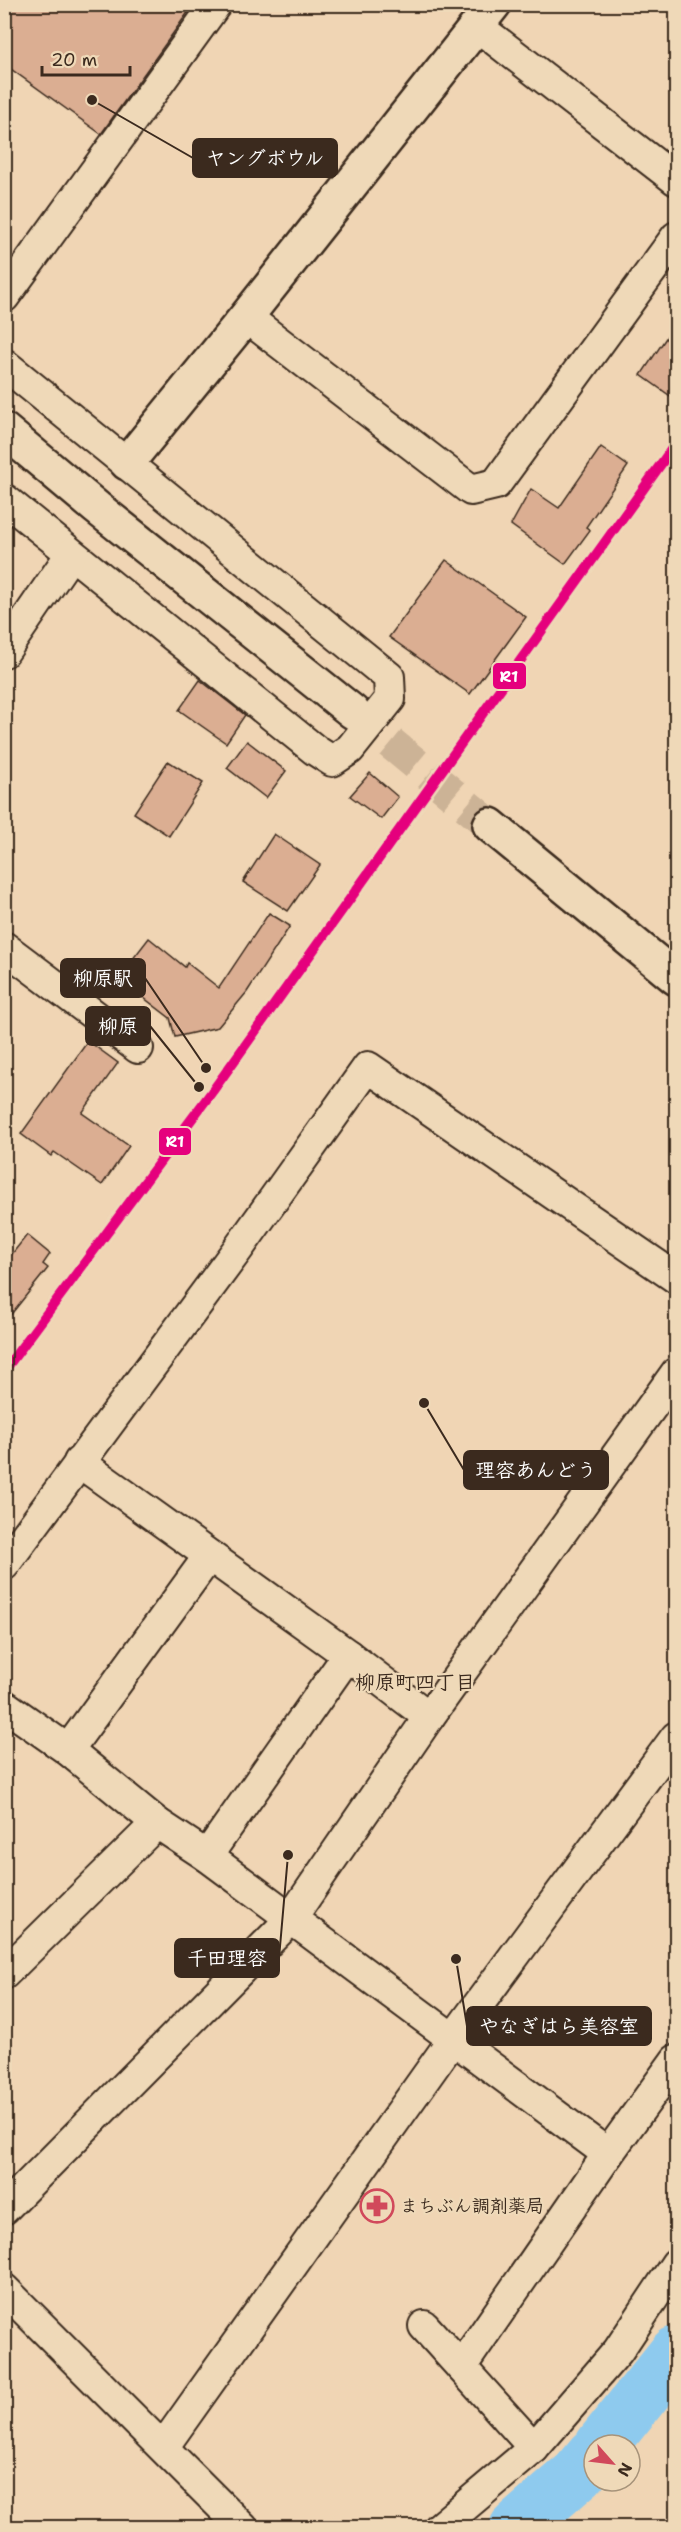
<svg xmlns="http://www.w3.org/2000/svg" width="681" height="2532" viewBox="0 0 681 2532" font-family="'Shantell Sans','Klee One',sans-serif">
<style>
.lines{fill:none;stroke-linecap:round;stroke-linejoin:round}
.river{stroke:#8ecaee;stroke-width:54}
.building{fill:#dbae92;stroke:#3b2a1e;stroke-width:1.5}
.secondary-tunnel{stroke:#ccb396;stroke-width:33;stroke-dasharray:33 16;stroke-linecap:butt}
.street-casing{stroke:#3b2a1e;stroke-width:34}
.secondary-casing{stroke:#3b2a1e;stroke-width:38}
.street{stroke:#efd9b8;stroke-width:30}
.secondary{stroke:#efd9b8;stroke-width:33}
.rail-1-casing{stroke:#efd9b8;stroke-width:15}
.rail-1{stroke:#e5007d;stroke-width:10}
.labels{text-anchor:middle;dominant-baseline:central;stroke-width:4.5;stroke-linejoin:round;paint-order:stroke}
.poi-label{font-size:18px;font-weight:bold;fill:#3b2a1e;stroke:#efd9b8;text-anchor:start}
.neighbourhood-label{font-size:20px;font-weight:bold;fill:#3b2a1e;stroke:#efd9b8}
.leader{fill:none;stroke:#3b2a1e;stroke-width:2}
.callout-dot{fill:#3b2a1e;stroke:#efd9b8;stroke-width:2}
.callout{fill:#3b2a1e;stroke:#3b2a1e;stroke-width:2}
.callout-label{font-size:20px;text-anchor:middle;font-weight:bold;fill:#fff}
.line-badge{stroke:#efd9b8;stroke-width:2}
.badge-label{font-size:16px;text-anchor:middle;font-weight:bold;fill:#fff}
</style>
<rect width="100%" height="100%" fill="#f0d5b4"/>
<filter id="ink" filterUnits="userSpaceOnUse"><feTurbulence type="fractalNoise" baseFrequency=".0167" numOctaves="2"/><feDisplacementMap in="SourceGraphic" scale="12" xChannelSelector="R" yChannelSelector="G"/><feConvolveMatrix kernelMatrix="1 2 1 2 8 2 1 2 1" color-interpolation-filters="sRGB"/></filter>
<g filter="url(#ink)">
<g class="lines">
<g class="river">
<polyline points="602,2445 676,2353"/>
<polyline points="516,2528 578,2474 594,2455"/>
</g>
</g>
<g class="building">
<polygon points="4,4 194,4 101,134 4,64"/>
<polygon points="676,323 676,400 641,375"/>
<polygon points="601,447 628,466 586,527 590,530 565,564 511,525 531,489 559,508"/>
<polygon points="446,560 526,617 470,694 389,637"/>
<polygon points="200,680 245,715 226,743 179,710"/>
<polygon points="247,741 286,771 266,798 227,768"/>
<polygon points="168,761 203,783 169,836 134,813"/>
<polygon points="370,773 398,797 381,819 350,796"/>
<polygon points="274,834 320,865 288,911 243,882"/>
<polygon points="269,913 290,926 247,992 218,1027 175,1037 170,1018 118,978 149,938 185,967 187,963 219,988"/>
<polygon points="88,1041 118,1063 82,1113 129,1146 102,1185 54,1152 51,1156 21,1134"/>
<polygon points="27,1235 50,1254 43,1264 48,1268 4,1323 4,1264"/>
</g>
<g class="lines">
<polyline class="secondary-tunnel" points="353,712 490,825"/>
<g class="street-casing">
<g id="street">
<polyline points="477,26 676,180"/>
<polyline points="4,297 216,4"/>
<polyline points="246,317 471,490 496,484 676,237"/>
<polyline points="4,364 389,677 390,699 350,749 332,761 315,750 4,499"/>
<polyline points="4,652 71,554"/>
<polyline points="4,947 138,1048"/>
<polyline points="79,1462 348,1655 429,1717"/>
<polyline points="4,1565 238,1249 368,1067 676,1278"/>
<polyline points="4,1705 68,1750 157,1823 207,1856 608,2154"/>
<polyline points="68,1750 209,1556"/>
<polyline points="207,1856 348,1655"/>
<polyline points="4,1974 157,1823"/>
<polyline points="4,2209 290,1920 429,1717 676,1373"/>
<polyline points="4,2289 243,2528"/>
<polyline points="424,2326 534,2448"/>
<polyline points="461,2367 608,2154 676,2060"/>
<polyline points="164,2446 453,2039 676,1737"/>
<polyline points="439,2528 534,2448 618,2351 676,2264"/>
</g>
</g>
<g class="secondary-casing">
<g id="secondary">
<polyline points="4,430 97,508 353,712"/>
<polyline points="127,463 246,317 494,4"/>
<polyline points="490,825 676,978"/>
</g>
</g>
<use href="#street" class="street"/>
<use href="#secondary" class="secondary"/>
<g class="rail-1-casing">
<polyline id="rail-1" points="4,1371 214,1089 676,443"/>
</g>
<use href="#rail-1" class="rail-1"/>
</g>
</g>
<defs>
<g id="pharmacy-ring" transform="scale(1.725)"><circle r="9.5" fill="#efd9b8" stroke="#d1495b" stroke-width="1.5"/><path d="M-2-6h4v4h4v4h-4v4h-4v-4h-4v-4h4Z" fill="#d1495b"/></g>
</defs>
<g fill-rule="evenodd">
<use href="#pharmacy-ring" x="377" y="2206"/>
</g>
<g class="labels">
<g class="poi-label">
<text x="400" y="2206">まちぶん調剤薬局</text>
</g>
<g class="neighbourhood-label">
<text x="415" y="1682">柳原町四丁目</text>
</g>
</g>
<path class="leader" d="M92 100L193 158M206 1068L145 978M199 1087L150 1026M424 1403L464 1470M288 1855L279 1958M456 1959L467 2026"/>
<g class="callout-dot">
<circle cx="92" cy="100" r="6"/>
<circle cx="206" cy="1068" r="6"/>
<circle cx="199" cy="1087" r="6"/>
<circle cx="424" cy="1403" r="6"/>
<circle cx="288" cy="1855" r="6"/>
<circle cx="456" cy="1959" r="6"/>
</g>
<g class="callout">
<rect x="193" y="139" width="144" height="38" rx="6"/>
<rect x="61" y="959" width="84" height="38" rx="6"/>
<rect x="86" y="1007" width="64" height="38" rx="6"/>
<rect x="464" y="1451" width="144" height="38" rx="6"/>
<rect x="175" y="1939" width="104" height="38" rx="6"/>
<rect x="467" y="2007" width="184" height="38" rx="6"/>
</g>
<g class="callout-label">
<text x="265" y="165">ヤングボウル</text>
<text x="103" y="985">柳原駅</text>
<text x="118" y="1033">柳原</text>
<text x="536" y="1477">理容あんどう</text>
<text x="227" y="1965">千田理容</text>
<text x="559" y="2033">やなぎはら美容室</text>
</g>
<g class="line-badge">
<rect x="492" y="662" width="35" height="28" rx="6" fill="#e5007d"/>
<rect x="158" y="1127" width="34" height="29" rx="6" fill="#e5007d"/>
</g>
<g class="badge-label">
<text x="509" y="682">R1</text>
<text x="175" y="1147">R1</text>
</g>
<rect width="681" height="2532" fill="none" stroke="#efd9b8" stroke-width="24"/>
<rect x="12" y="12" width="657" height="2508" fill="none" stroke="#3b2a1e" stroke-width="2" filter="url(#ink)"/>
<g transform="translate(612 2463) rotate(118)"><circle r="28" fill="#efd9b8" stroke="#a7937a" stroke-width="1.5"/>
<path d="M0-4.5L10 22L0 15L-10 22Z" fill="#d1495b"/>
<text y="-9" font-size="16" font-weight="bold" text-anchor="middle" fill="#3b2a1e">N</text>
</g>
<path d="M42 66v9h88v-9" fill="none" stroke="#3b2a1e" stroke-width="3"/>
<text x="51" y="66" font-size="18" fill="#3b2a1e" stroke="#efd9b8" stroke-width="4.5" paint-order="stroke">20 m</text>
</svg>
